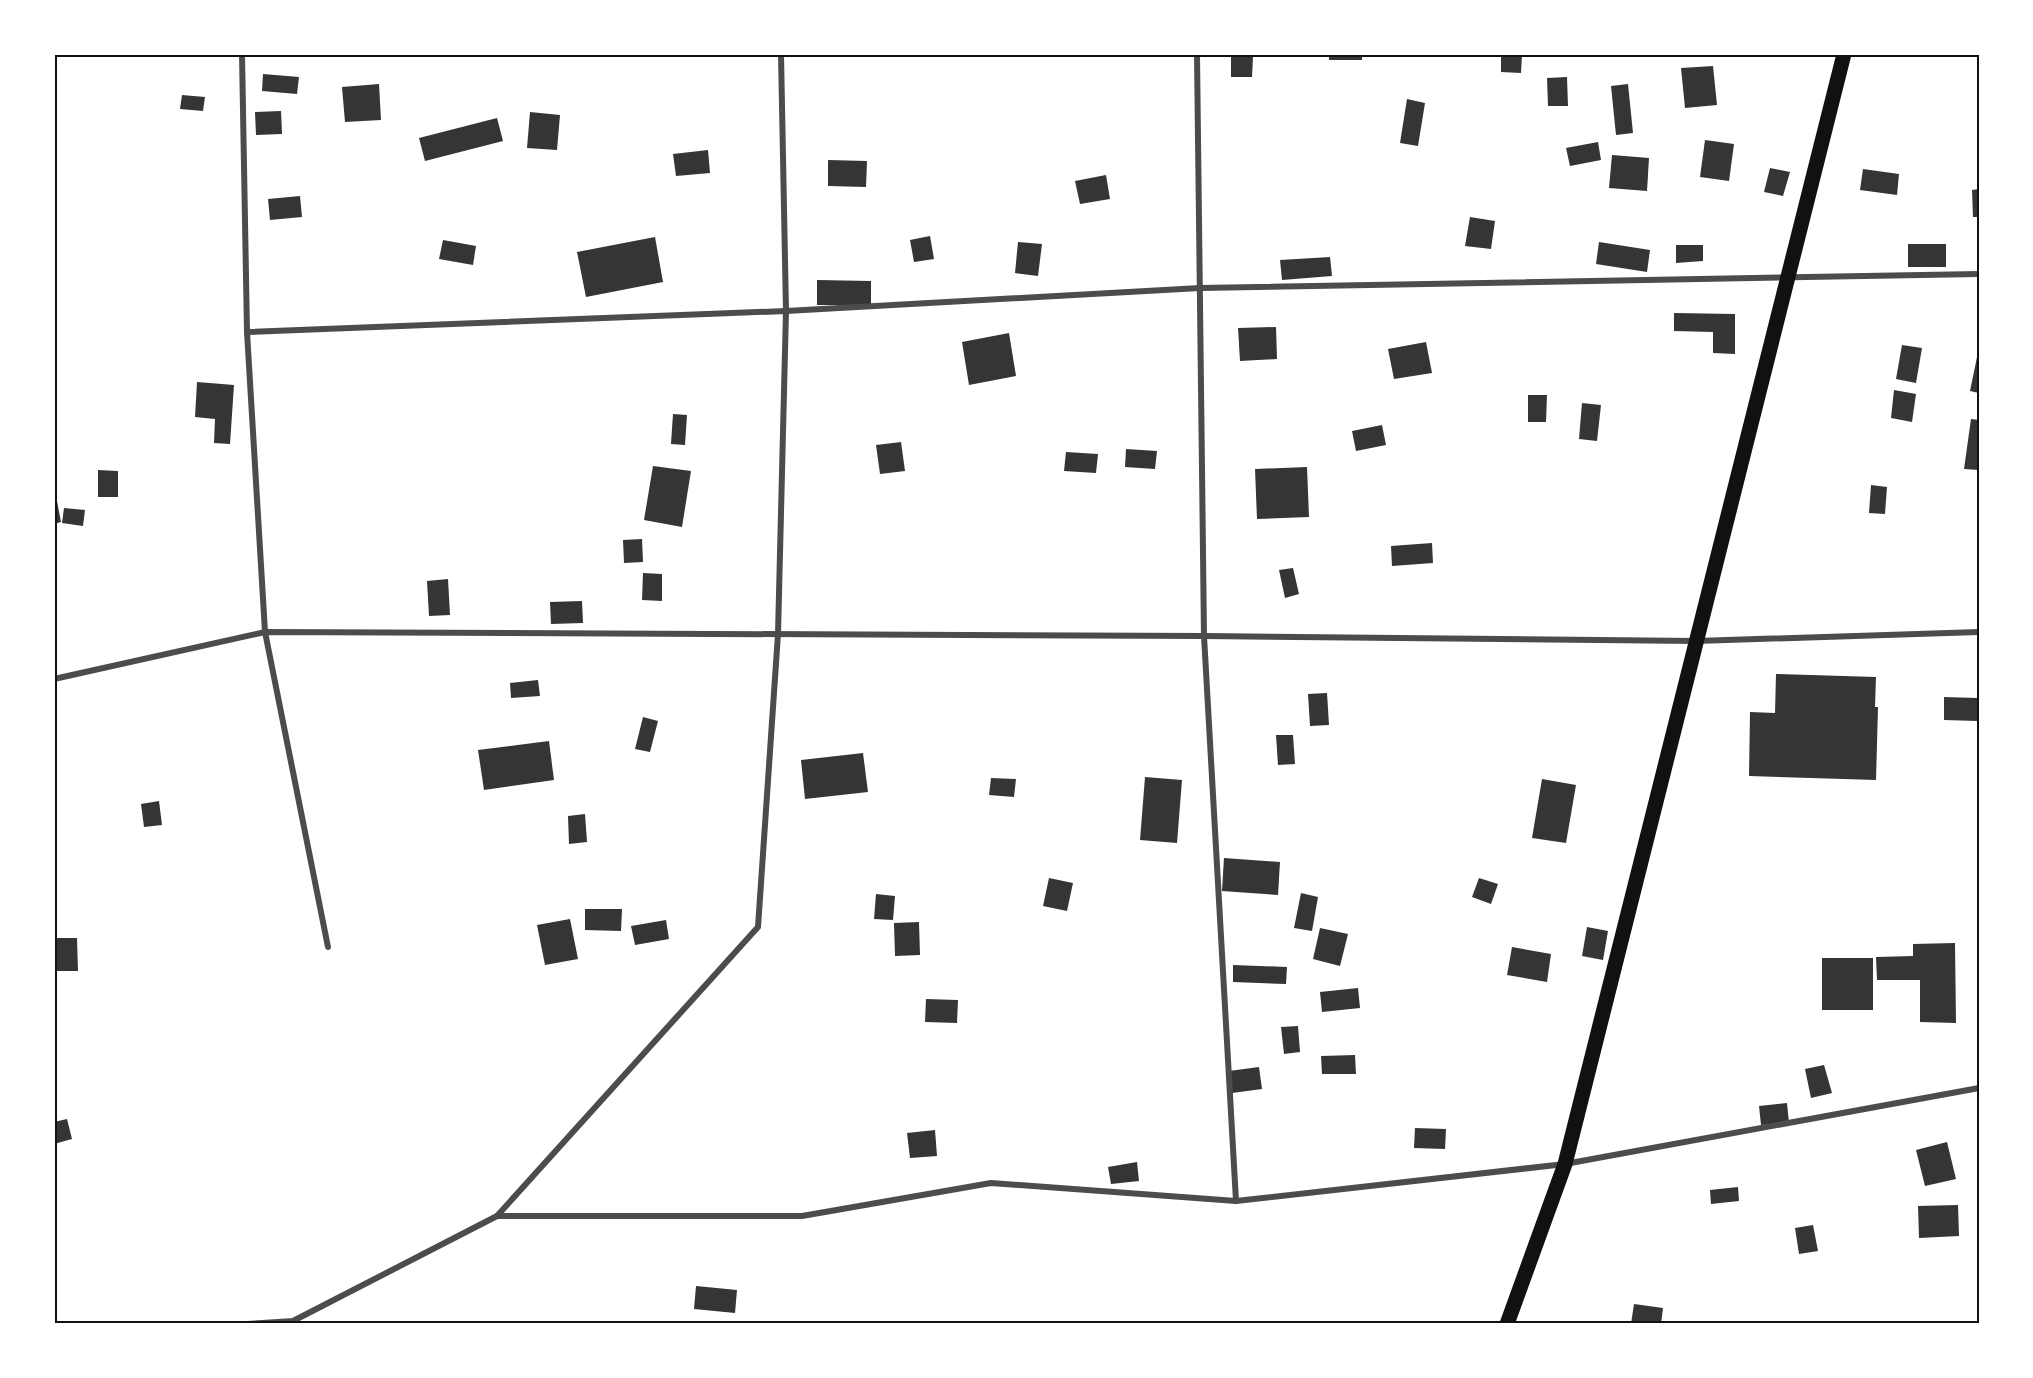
<svg xmlns="http://www.w3.org/2000/svg" width="2033" height="1378" viewBox="0 0 2033 1378" font-family="Barlow,sans-serif">
<style>
.building{fill:#353535}
.lines{fill:none;stroke-linecap:round;stroke-linejoin:round}
.minor{stroke:#4c4c4c;stroke-width:6}
.primary{stroke:#111;stroke-width:15}
.neatline{fill:none;stroke:#111;stroke-width:2}
</style>
<rect width="100%" height="100%" fill="#fff"/>
<g class="building">
<rect x="1329" y="54" width="33" height="6"/>
<polygon points="1501,54 1522,54 1521,73 1501,72"/>
<polygon points="1231,57 1253,57 1252,77 1231,77"/>
<polygon points="1713,66 1717,105 1685,108 1681,68"/>
<polygon points="263,74 299,77 297,94 262,91"/>
<polygon points="1567,77 1568,106 1548,106 1547,78"/>
<polygon points="379,84 381,120 345,122 342,87"/>
<polygon points="1628,84 1633,133 1616,135 1611,86"/>
<polygon points="182,95 205,97 203,111 180,109"/>
<polygon points="1407,99 1425,103 1418,146 1400,143"/>
<polygon points="281,111 282,134 256,135 255,112"/>
<polygon points="530,112 560,115 557,150 527,148"/>
<polygon points="497,118 503,141 425,161 419,138"/>
<polygon points="1705,140 1734,144 1729,181 1700,177"/>
<polygon points="1598,142 1601,160 1570,166 1566,148"/>
<polygon points="708,150 710,173 676,176 673,154"/>
<polygon points="1612,155 1649,158 1647,191 1609,188"/>
<polygon points="828,160 867,161 866,187 828,186"/>
<polygon points="1770,168 1790,172 1783,196 1764,192"/>
<polygon points="1863,169 1899,174 1897,195 1860,190"/>
<polygon points="1106,175 1110,199 1080,204 1075,181"/>
<polygon points="1979,189 1979,217 1973,217 1972,190"/>
<polygon points="300,196 302,217 270,220 268,199"/>
<polygon points="1470,217 1495,221 1491,249 1465,246"/>
<polygon points="930,236 934,259 914,262 910,240"/>
<polygon points="655,237 663,282 586,297 577,252"/>
<polygon points="443,240 476,246 473,265 439,259"/>
<polygon points="1018,242 1042,244 1038,276 1015,273"/>
<polygon points="1599,242 1650,250 1647,272 1596,264"/>
<rect x="1908" y="244" width="38" height="23"/>
<polygon points="1676,245 1703,245 1703,261 1676,263"/>
<polygon points="1330,257 1332,276 1282,280 1280,260"/>
<polygon points="817,280 871,281 871,305 817,305"/>
<polygon points="1674,313 1735,314 1735,354 1713,353 1713,332 1674,331"/>
<polygon points="1276,327 1277,359 1240,361 1238,328"/>
<polygon points="1009,333 1016,376 969,385 962,342"/>
<polygon points="1426,342 1432,373 1394,379 1388,349"/>
<polygon points="1902,345 1922,348 1916,383 1896,379"/>
<polygon points="1977,357 1979,358 1979,393 1970,391"/>
<polygon points="197,382 234,385 230,444 214,443 215,419 195,417"/>
<polygon points="1894,390 1916,394 1912,422 1891,418"/>
<polygon points="1528,395 1547,395 1546,422 1528,422"/>
<polygon points="1582,403 1601,405 1597,441 1579,439"/>
<polygon points="673,414 687,415 685,445 671,444"/>
<polygon points="1971,419 1979,420 1979,470 1964,469"/>
<polygon points="1382,425 1386,445 1356,451 1352,431"/>
<polygon points="901,442 905,471 880,474 876,445"/>
<polygon points="1126,449 1157,451 1155,469 1125,467"/>
<polygon points="1066,452 1098,454 1096,473 1064,471"/>
<polygon points="653,466 691,471 682,527 644,520"/>
<polygon points="1307,467 1309,517 1257,519 1255,469"/>
<polygon points="98,470 118,471 118,497 98,497"/>
<polygon points="1871,485 1887,487 1885,514 1869,513"/>
<polygon points="57,501 61,522 54,524 54,502"/>
<polygon points="64,508 85,510 83,526 62,523"/>
<polygon points="642,539 643,562 624,563 623,540"/>
<polygon points="1432,543 1433,563 1392,566 1391,546"/>
<polygon points="1293,568 1299,594 1285,598 1279,570"/>
<polygon points="643,573 662,574 662,601 642,600"/>
<polygon points="448,579 450,615 429,616 427,581"/>
<polygon points="582,601 583,623 551,624 550,602"/>
<polygon points="1776,674 1876,677 1875,707 1878,707 1876,780 1749,776 1750,712 1775,713"/>
<polygon points="538,680 540,696 511,698 510,683"/>
<polygon points="1327,693 1329,725 1310,726 1308,694"/>
<polygon points="1944,697 1978,698 1977,721 1944,720"/>
<polygon points="643,717 658,721 650,752 635,749"/>
<polygon points="1276,735 1293,735 1295,764 1278,765"/>
<polygon points="549,741 554,780 484,790 478,750"/>
<polygon points="863,753 868,792 805,799 801,760"/>
<polygon points="1145,777 1182,780 1177,843 1140,840"/>
<polygon points="991,778 1016,779 1014,797 989,795"/>
<polygon points="1542,779 1576,785 1566,843 1532,838"/>
<polygon points="159,801 162,825 144,827 141,804"/>
<polygon points="585,814 587,842 569,844 568,816"/>
<polygon points="1224,858 1280,862 1278,895 1222,891"/>
<polygon points="1049,878 1073,883 1067,911 1043,906"/>
<polygon points="1479,878 1498,884 1491,904 1472,897"/>
<polygon points="1301,893 1318,897 1312,931 1294,928"/>
<polygon points="876,894 895,896 893,920 874,919"/>
<polygon points="585,909 622,909 621,931 585,930"/>
<polygon points="570,919 578,959 545,965 537,925"/>
<polygon points="666,920 669,939 635,945 631,926"/>
<polygon points="919,922 920,955 895,956 894,923"/>
<polygon points="1587,927 1608,931 1603,960 1582,956"/>
<polygon points="1320,928 1348,934 1340,966 1313,959"/>
<polygon points="55,938 77,938 78,971 56,971"/>
<polygon points="1955,943 1956,1023 1920,1022 1920,980 1877,980 1876,957 1913,956 1913,944"/>
<polygon points="1512,947 1551,954 1547,982 1507,975"/>
<rect x="1822" y="958" width="51" height="52"/>
<polygon points="1233,965 1287,967 1286,984 1233,982"/>
<polygon points="1358,988 1360,1008 1322,1012 1320,992"/>
<polygon points="926,999 958,1000 957,1023 925,1022"/>
<polygon points="1298,1026 1300,1052 1284,1054 1281,1027"/>
<polygon points="1355,1055 1356,1074 1322,1074 1321,1056"/>
<polygon points="1824,1065 1832,1093 1811,1098 1805,1069"/>
<polygon points="1259,1067 1262,1089 1232,1093 1229,1071"/>
<polygon points="1787,1103 1789,1123 1761,1125 1759,1106"/>
<polygon points="67,1119 72,1139 54,1144 54,1122"/>
<polygon points="1415,1128 1446,1129 1445,1149 1414,1148"/>
<polygon points="935,1130 937,1156 910,1158 907,1133"/>
<polygon points="1947,1142 1956,1179 1925,1186 1916,1150"/>
<polygon points="1137,1162 1139,1181 1111,1184 1108,1167"/>
<polygon points="1738,1187 1739,1201 1711,1204 1710,1190"/>
<polygon points="1958,1205 1959,1236 1919,1238 1918,1206"/>
<polygon points="1813,1225 1818,1251 1799,1254 1795,1228"/>
<polygon points="696,1286 737,1290 735,1313 694,1309"/>
<polygon points="1634,1304 1663,1308 1661,1324 1631,1324"/>
</g>
<g class="lines">
<g class="minor">
<polyline points="242,54 247,332 786,311 778,634 758,927 497,1216"/>
<polyline points="781,54 786,311 1200,288 1979,274"/>
<polyline points="1197,54 1204,636 1236,1201"/>
<polyline points="247,332 265,632 328,947"/>
<polyline points="54,679 265,632 1204,636 1696,641 1979,632"/>
<polyline points="247,1324 293,1321 497,1216 802,1216 991,1183 1236,1201 1565,1164 1979,1088"/>
</g>
<polyline class="primary" points="1507,1324 1565,1164 1844,54"/>
</g>
<rect width="2033" height="1378" fill="none" stroke="#ffffff" stroke-width="111"/>
<rect x="56" y="56" width="1922" height="1266" class="neatline"/>
</svg>
